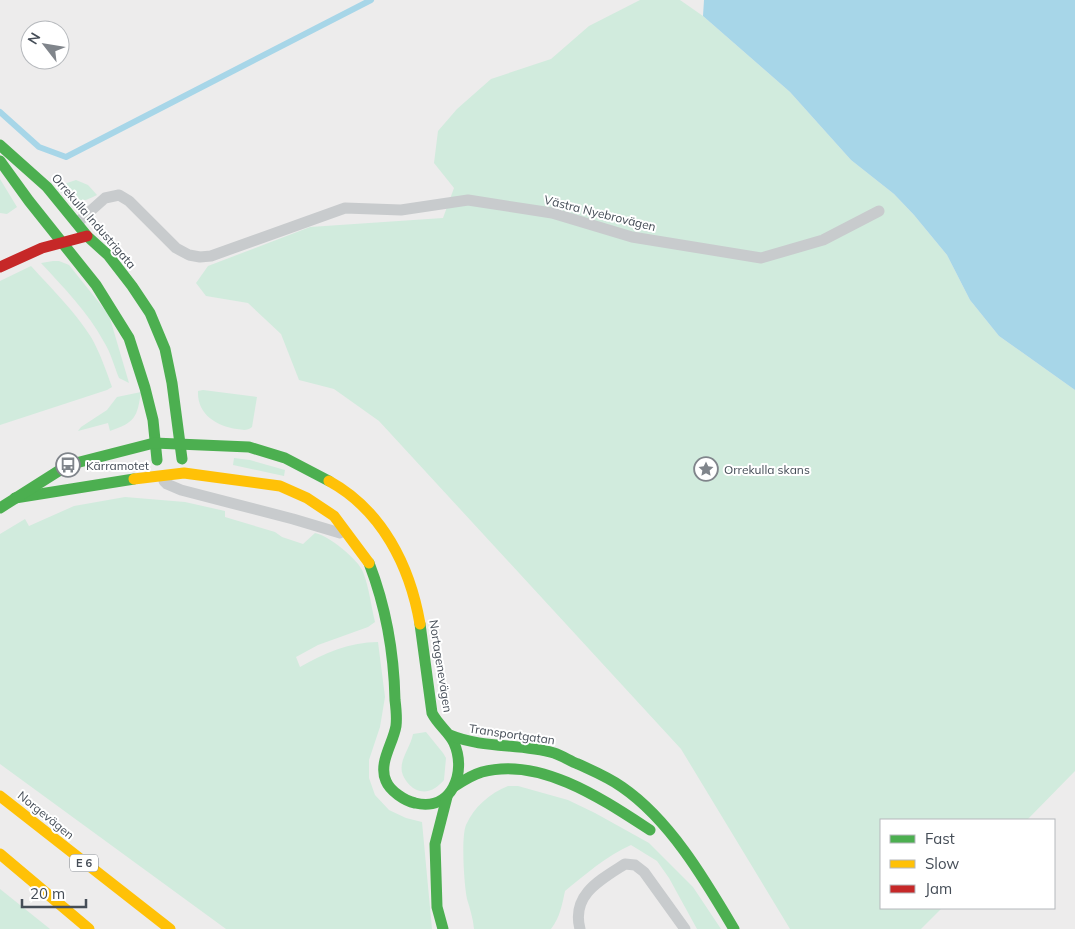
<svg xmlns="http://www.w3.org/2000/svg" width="1075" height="929" viewBox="0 0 1075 929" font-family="Mulish,sans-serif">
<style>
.green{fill:#d1ebdd}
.water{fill:#a7d6e8}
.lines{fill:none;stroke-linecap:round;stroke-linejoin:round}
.stream{stroke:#a7d6e8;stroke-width:6}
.lane{stroke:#c8cbcd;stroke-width:11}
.fast{stroke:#4caf50;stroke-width:11}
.slow{stroke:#ffc107;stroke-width:11}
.jam{stroke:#c62828;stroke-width:11}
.labels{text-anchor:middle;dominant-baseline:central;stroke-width:4;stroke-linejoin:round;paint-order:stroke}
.shield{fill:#fff;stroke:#7d8289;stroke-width:1}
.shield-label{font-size:11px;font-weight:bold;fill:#454d57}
.street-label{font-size:12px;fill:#454d57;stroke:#fff}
.poi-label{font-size:12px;fill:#454d57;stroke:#fff;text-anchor:start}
</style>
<rect width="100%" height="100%" fill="#edecec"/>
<g class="green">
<polygon points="640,0 680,0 703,16 790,92 851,160 894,194 914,215 947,255 970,300 999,336 1075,390 1075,771 1027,820 881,820 881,908 942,908 921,929 790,929 681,749 379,421 334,389 299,380 281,334 248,303 206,296 196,283 208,266 310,227 443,218 454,188 434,163 438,131 457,109 491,79 551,59 589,26"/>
<polygon points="0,179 17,207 7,214 0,213"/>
<path d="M76,180l12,5 9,10c-20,10 -23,8 -40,-6l7,-5z"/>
<path d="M53,261h6l10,4 40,50 20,68 -10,-5c-5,-12 -8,-25 -15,-36 -16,-30 -40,-54 -63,-79z"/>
<path d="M31,266c21,23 44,46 60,71 9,16 15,33 21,50l-5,3 -107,35v-144z"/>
<path d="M203,390l54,7 -5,30c-5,4 -9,3 -15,2 -21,-3 -40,-15 -39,-38z"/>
<path d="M141,392c-4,25 -5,30 -31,39l-2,-8 -30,8 3,-4 26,-17 10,-13z"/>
<polygon points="234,458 250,460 285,470 284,476 233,465"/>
<path d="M125,497l60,5 40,9v6l50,15 7,5 21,7 12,-11c13,2 44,27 48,39 6,15 8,33 12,50l-7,5 -50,18 -22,12 4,10c24,-14 50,-25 78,-25l7,55 -5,30 -11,33v18l6,17 14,15 17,8 16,4 10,107h-206l-226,-165v-230l25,-15 4,7 45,-20z"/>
<path d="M426,732l17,21 3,5 -2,22c-6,7 -14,13 -24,11 -5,-1 -10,-5 -13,-9 -14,-17 3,-31 6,-48z"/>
<path d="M508,786h10l50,14 27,13 54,30 44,44 28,42h-24l-28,-51 -12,-17 -26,-16c-25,11 -45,29 -66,46 -3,14 -5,26 -14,38h-77c-1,-11 -4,-20 -7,-30 -3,-14 -6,-62 -1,-74 8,-18 24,-32 42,-39z"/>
<polygon points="0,889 50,929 0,929"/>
</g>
<polygon class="water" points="704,0 1075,0 1075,390 999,336 970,300 947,255 914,215 894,194 851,160 790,92 703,16"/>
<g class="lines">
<polyline class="stream" points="0,112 39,147 66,157 371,0"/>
<g class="lane">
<polyline points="77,223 105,198 119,195 129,201 176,248 189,255 200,257 211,256 345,208 401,210 468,200 552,213 632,237 761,258 823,240 879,211"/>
<polyline points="164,481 167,484 181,490 293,519 340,533"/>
<path d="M580,929c-9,-34 20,-49 45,-65l10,1 9,7 41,57"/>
</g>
<g class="fast">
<polyline points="0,145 47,187 87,236 108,255 132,286 150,313 165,349 172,383 182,459"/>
<polyline points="0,161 29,201 96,285 129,338 145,388 153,420 157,460"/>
<polyline points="15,498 134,479"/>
<polyline points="0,508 68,465 154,443 249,447 285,458 329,481"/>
<path d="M369,563c17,44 25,90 26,137 1,8 2,18 1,26 -3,18 -18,37 -10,55 4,10 19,20 29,22 37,9 52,-31 39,-60 -5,-11 -16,-18 -22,-30l-12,-89"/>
<path d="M450,735c34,14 70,8 104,18 9,3 16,8 24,11 15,7 30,13 44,23 48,33 83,93 112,142"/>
<path d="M455,786c9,-6 17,-11 27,-14 58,-16 122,28 168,58"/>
<polyline points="443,929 437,907 435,844 447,797"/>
</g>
<g class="slow">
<polyline points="134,479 184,473 280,486 307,498 334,516 369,563"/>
<path d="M329,481c53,29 81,85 91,143"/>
<polyline points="0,796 170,929"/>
<polyline points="0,854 89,929"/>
</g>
<polyline class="jam" points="0,267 42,248 87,236"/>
</g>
<defs>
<g id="bus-ring" transform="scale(1.25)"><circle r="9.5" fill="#fff" stroke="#80858b" stroke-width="1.5"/><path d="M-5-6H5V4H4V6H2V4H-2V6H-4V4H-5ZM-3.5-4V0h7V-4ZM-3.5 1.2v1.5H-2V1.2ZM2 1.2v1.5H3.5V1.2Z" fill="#80858b"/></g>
<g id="sight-ring" transform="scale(1.25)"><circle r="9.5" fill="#fff" stroke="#80858b" stroke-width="1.5"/><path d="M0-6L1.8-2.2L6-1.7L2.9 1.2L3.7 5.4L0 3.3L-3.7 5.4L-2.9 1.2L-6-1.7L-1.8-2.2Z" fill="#80858b"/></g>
</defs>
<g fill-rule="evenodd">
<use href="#bus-ring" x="68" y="465"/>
<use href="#sight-ring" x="706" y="469"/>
</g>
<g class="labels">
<rect class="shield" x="70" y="854.5" width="28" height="17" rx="4"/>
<g class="shield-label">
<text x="84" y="863">E 6</text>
</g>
<g class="street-label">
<text transform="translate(600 213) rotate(14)">Västra Nyebrovägen</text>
<text transform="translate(94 221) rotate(49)">Orrekulla Industrigata</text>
<text transform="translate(441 666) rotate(81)">Nortagenevägen</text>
<text transform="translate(512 734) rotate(8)">Transportgatan</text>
<text transform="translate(46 815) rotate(39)">Norgevägen</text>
</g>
<g class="poi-label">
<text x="86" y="465">Kärramotet</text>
<text x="724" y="469">Orrekulla skans</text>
</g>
</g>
<rect x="880" y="819" width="175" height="90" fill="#ffffff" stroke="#b5b8bc"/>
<rect x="890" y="835" width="25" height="8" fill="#4caf50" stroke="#b5b8bc"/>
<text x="925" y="844" font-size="15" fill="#454d57">Fast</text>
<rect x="890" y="860" width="25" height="8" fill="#ffc107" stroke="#b5b8bc"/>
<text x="925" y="869" font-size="15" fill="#454d57">Slow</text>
<rect x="890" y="885" width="25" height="8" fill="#c62828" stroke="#b5b8bc"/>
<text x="925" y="894" font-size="15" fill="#454d57">Jam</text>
<g transform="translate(45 45) rotate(301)"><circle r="24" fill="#ffffff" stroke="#b5b8bc"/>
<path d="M0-4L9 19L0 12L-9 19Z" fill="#80858b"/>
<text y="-8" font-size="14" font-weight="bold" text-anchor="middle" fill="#454d57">N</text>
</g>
<path d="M22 899v8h64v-8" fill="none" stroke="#454d57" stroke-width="2.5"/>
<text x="30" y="899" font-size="15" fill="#454d57" stroke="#ffffff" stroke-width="4" paint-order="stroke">20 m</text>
</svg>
